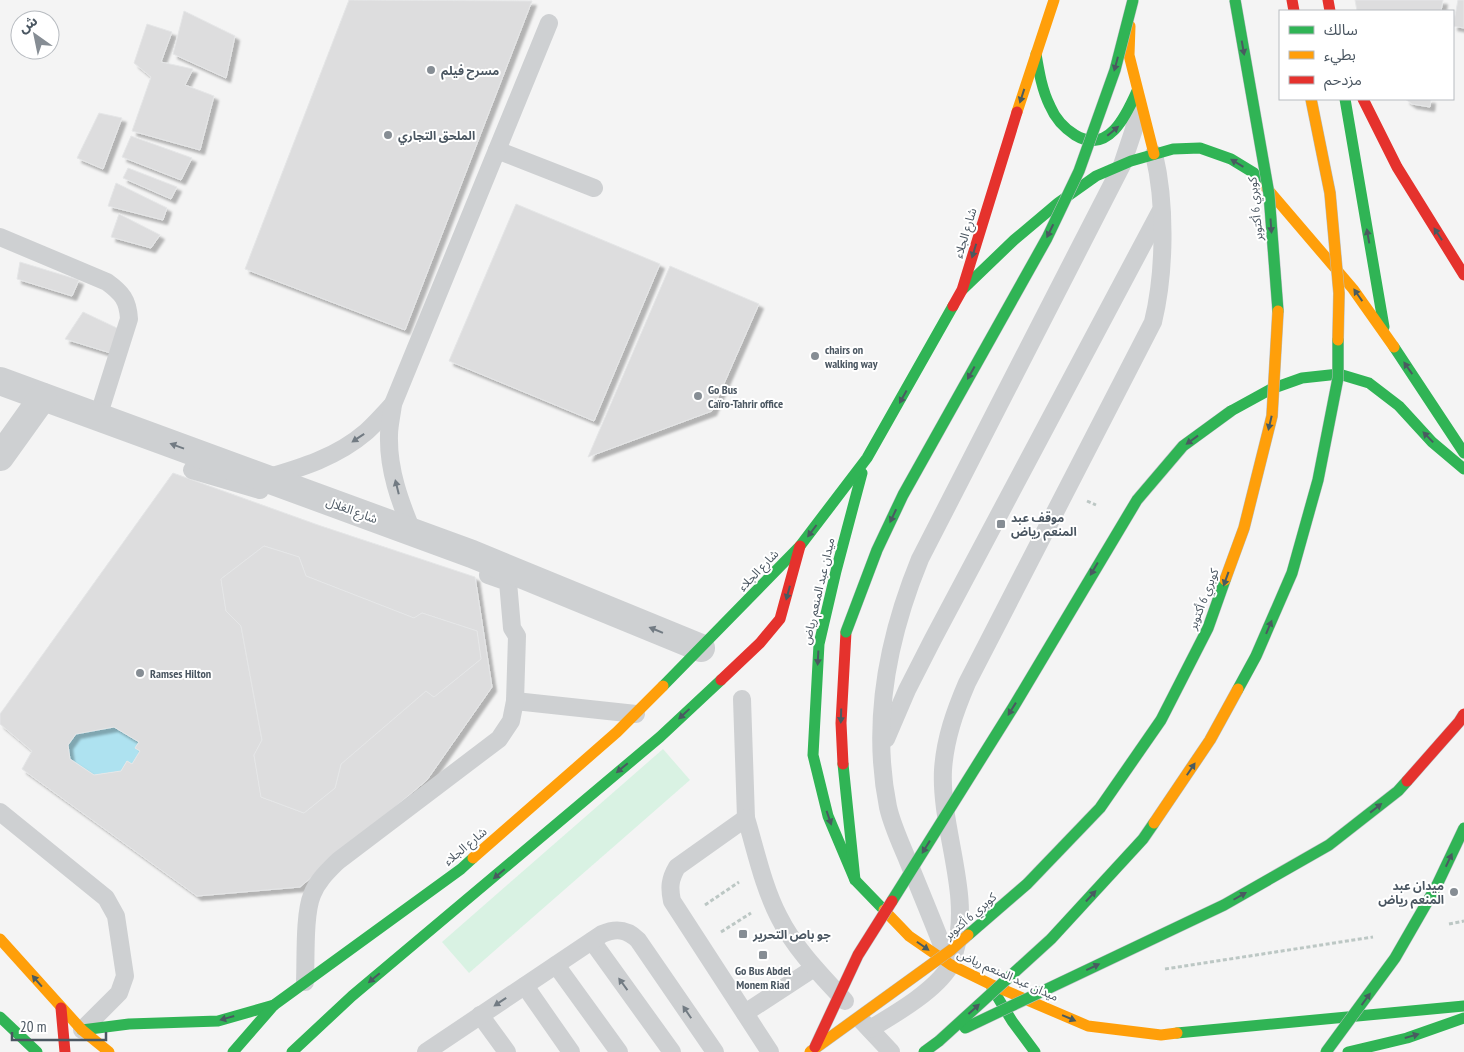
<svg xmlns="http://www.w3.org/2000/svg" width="1464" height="1052" viewBox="0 0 1464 1052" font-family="'PT Sans Narrow','Noto Sans Arabic',sans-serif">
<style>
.green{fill:#d9f2e3}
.water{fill:#aee2f0}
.building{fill:#ddddde;stroke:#e5e6e7;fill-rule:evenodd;filter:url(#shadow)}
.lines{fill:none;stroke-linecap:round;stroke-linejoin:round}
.path{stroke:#bcc7c4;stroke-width:3;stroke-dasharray:4 2.5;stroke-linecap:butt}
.lane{stroke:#ced0d2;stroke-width:18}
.street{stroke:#ced0d2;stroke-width:28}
.fast{stroke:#30b455;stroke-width:11}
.slow{stroke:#ff9f0a;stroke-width:11}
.jam{stroke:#e5322d;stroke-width:11}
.fast-bridge-casing{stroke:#b9bec3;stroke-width:12;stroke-linecap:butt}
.slow-bridge-casing{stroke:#b9bec3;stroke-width:12;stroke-linecap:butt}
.jam-bridge-casing{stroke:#b9bec3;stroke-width:12;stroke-linecap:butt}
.fast-bridge{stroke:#30b455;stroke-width:11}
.slow-bridge{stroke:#ff9f0a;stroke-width:11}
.jam-bridge{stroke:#e5322d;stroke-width:11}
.oneway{fill:#495b60}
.oneway2{fill:#727b83}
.poi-dot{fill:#868d94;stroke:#fff;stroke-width:2}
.labels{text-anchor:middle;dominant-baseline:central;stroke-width:4;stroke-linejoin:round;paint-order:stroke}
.poi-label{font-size:12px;font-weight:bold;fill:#4a5661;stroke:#fff;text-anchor:start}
.street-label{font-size:12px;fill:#4a5661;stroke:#fff}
</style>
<defs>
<filter id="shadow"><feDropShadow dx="4.5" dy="4.5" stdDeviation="1" flood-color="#0004"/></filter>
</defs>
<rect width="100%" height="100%" fill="#f4f4f4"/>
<polygon class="green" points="663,749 690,780 469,973 442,942"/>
<polygon class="water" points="114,727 139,742 135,748 140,751 132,764 127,761 121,771 94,775 70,759 68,745 76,734"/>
<g class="building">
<polygon points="349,0 532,1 405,330 245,269"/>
<polygon points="1355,0 1443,0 1441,11 1357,11"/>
<polygon points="1458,0 1464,0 1464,28 1453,26"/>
<polygon points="184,11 235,36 226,78 173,54"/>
<polygon points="147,24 172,32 161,62 193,69 185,85 214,96 200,150 132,131 151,77 134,63"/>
<polygon points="1405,99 1431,99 1430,107 1412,104"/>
<polygon points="99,113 122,118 103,169 77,158"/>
<polygon points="131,136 192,158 181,180 122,157"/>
<polygon points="128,168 177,187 171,199 123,178"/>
<polygon points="116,183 167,208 163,220 108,206"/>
<polygon points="516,204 660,264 594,421 449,361"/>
<polygon points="119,214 160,235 151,248 111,237"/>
<polygon points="20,262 79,280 72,296 17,279"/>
<polygon points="670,266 759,304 712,411 588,457"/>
<polygon points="83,312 121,330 117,355 65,339"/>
<path d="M173,473l145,52 157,52 17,110 -65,93 -127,107 -103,9 -175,-127 10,-18 -32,-27v-10zM264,546l35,11 7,19 108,42 8,-5 55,18 4,28 -47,38 -8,-6 -85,73 -6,24 -31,25 -43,-16 -7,-42 8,-15 -21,-114 -15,-15 -5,-32zM114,727l25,15 -4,6 5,3 -8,13 -5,-3 -6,10 -27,4 -24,-16 -2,-14 8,-11z"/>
<polygon points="264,546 299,557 306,576 414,618 422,613 477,631 481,659 434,697 426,691 341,764 335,788 304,813 261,797 254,755 262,740 241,626 226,611 221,579"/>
</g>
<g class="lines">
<g class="path">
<polyline points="1087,501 1096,505"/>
<polyline points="705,905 739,882"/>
<polyline points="1449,924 1464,921"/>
<polyline points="721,932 751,913"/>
<polyline points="1165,969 1373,937"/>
</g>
<g class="lane">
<polyline points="497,150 594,188"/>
<path d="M0,237l107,45c15,11 21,18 22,37l-31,98"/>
<polyline points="203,456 192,470 260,490"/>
<path d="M266,478c35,-10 71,-21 100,-46 9,-8 18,-18 27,-28"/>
<path d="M413,533c-13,-31 -25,-63 -24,-98 0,-10 3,-21 4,-31l156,-381"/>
<polyline points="742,699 746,818"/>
<polyline points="515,701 636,714"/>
<polyline points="886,739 907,690 933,639 1160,212"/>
<polyline points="0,812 106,898 116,916 125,976 119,993 82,1030"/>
<polyline points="592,941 672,1052"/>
<path d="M949,963c-13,-34 -27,-68 -41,-102 -7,-17 -16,-36 -20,-54 -17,-84 0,-170 32,-248l202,-394 12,-36 3,-22"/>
<polyline points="556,965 619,1052"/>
<path d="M305,982c1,-23 -1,-68 7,-87 5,-14 16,-24 26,-34l161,-122 12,-18 4,-20 2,-65 -5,-8 -4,-46 -20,-7"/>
<polyline points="525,986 571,1052"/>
<polyline points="745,1013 814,968"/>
<polyline points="480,1015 507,1052"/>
<polyline points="862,1021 891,1052"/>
<path d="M870,1029c25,-15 65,-38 80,-63 3,-4 3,-10 5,-15 17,-57 -15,-122 -12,-181 2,-31 12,-59 24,-87l186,-361c12,-49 13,-118 1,-168"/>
<path d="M426,1052l176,-118c14,-6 25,-5 36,6l77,112"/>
<path d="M770,1052l-98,-151c-3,-14 -2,-22 5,-34l69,-49c10,33 17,68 33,99 16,32 42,58 66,84"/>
</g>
<g class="street">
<polyline points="0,381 472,554 701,648"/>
<polyline points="0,457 43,397"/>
</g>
<g class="fast">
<path d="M1036,54c3,18 6,36 14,52 5,12 14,22 25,29 33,20 51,-19 62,-44"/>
<polyline points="1345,99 1384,327"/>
<polyline points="963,289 1014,240 1058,203 1096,176 1131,161 1173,149 1200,148 1231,159 1254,173 1265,186"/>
<polyline points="1394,347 1464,453"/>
<polyline points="1231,411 1271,389 1302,378 1339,374 1369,383 1399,406 1432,442 1464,469"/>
<polyline points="862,473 836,571 819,644 813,755 828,816 855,880 884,910"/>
<polyline points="663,686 800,546 867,458 953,306"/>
<polyline points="843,764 855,880"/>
<polyline points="992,988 1012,1021 1035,1052"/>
<polyline points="0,1017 37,1052"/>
<polyline points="82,1030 129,1024 218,1021 274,1005"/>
<polyline points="1177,1033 1464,1006"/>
<polyline points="233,1052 274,1005 461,869 473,858"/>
<polyline points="292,1052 352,996 660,737 721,680"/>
<polyline points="1348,1052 1407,1038 1464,1018"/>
</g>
<g class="slow">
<polyline points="1130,26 1129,55 1154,154"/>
<polyline points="1017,112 1054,0"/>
<polyline points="1265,186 1353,289 1394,347"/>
<polyline points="473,858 617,732 663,686"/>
<polyline points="884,910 909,936 951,965 990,984 1088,1026 1161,1035 1177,1033"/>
<polyline points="0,939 82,1030 109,1052"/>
</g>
<g class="jam">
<polyline points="1292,0 1294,11"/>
<polyline points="1328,0 1330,11"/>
<polyline points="1363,99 1397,167 1464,275"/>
<polyline points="953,306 962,290 1017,112"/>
<polyline points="721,680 760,643 780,619 800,546"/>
<polyline points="843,764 841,723 846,632"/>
<polyline points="61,1008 65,1052"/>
</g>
<g class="fast-bridge-casing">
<g id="fast-bridge">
<polyline points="1235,0 1269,194 1278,311"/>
<polyline points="846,632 877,550 903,495 1047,238 1079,171 1115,70 1133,0"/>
<polyline points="1238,689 1256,656 1292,573 1318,480 1338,378 1338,340"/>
<polyline points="892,901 1014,706 1137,500 1183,446 1231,411"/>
<polyline points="968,935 1027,884 1100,808 1161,720 1208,628 1225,580"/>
<polyline points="965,1028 1224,905 1329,845 1398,791 1407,781"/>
<polyline points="924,1052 939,1041 1051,939 1143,839 1154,823"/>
<polyline points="1326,1052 1395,958 1437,885 1464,828"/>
</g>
</g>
<g class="slow-bridge-casing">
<g id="slow-bridge">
<polyline points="1311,99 1330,193 1339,293 1338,340"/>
<polyline points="1225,580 1244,528 1272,416 1278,311"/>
<polyline points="1154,823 1210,740 1238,689"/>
<polyline points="810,1052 951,950 968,935"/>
</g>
</g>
<g class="jam-bridge-casing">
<g id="jam-bridge">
<polyline points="1407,781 1459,722 1464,714"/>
<polyline points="815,1047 858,955 892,901"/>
</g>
</g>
<use href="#fast-bridge" class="fast-bridge"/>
<use href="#slow-bridge" class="slow-bridge"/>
<use href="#jam-bridge" class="jam-bridge"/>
</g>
<defs><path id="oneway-solid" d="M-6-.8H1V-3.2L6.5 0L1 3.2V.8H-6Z" transform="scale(1.25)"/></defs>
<g class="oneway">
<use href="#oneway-solid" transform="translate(1243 48) rotate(80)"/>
<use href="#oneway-solid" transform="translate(1116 64) rotate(105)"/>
<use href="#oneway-solid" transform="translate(1022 96) rotate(108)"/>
<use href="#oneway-solid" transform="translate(1113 131) rotate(-40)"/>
<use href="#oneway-solid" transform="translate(1237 163) rotate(-149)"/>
<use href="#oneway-solid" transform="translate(1271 226) rotate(86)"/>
<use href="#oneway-solid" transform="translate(1050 231) rotate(116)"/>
<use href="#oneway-solid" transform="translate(1438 234) rotate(-123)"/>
<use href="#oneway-solid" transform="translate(1368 236) rotate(-100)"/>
<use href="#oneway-solid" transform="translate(974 251) rotate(107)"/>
<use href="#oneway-solid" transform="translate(1358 295) rotate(-125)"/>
<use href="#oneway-solid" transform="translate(1408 368) rotate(-125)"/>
<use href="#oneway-solid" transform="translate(971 373) rotate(119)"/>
<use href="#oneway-solid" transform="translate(903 397) rotate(119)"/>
<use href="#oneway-solid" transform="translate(1270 423) rotate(103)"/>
<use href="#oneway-solid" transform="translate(1428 437) rotate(-134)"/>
<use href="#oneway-solid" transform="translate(1192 440) rotate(144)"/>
<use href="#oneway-solid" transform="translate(893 516) rotate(115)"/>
<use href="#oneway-solid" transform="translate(812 531) rotate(127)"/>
<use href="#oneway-solid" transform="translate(1094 569) rotate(121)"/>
<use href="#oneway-solid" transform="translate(1226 579) rotate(110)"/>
<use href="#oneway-solid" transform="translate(788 593) rotate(105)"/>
<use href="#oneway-solid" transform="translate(1269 627) rotate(-67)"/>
<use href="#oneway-solid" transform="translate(818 658) rotate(93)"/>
<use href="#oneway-solid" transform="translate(1012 709) rotate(122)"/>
<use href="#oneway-solid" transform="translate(684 714) rotate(137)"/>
<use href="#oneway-solid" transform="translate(841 716) rotate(92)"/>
<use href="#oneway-solid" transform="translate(622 768) rotate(140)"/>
<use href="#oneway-solid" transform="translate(1191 769) rotate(-56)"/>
<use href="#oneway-solid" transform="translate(1376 808) rotate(-38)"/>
<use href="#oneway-solid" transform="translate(829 818) rotate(71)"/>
<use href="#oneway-solid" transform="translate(926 847) rotate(122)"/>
<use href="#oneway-solid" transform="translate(1449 860) rotate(-65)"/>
<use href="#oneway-solid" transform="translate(499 874) rotate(140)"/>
<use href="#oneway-solid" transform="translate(1091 896) rotate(-47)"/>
<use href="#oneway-solid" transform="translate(1240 896) rotate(-30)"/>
<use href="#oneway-solid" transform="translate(923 946) rotate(35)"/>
<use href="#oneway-solid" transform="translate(1093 967) rotate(-25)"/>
<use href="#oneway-solid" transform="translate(374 978) rotate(140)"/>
<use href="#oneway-solid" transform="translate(37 981) rotate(-131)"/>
<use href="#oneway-solid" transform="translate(1366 999) rotate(-54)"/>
<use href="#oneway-solid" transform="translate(974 1009) rotate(-42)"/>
<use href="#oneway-solid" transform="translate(227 1018) rotate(164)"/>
<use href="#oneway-solid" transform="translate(1069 1018) rotate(23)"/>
<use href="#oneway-solid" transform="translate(1412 1036) rotate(-16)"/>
</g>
<g class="oneway2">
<use href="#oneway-solid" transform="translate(358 438) rotate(146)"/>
<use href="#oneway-solid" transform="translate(177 446) rotate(-160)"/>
<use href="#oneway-solid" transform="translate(397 487) rotate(-104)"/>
<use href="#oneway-solid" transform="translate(656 630) rotate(-158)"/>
<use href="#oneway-solid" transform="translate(623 984) rotate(-126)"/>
<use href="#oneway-solid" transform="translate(500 1002) rotate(146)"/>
<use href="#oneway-solid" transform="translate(687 1012) rotate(-124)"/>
</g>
<g class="poi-dot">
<circle cx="431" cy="70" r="5"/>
<circle cx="388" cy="135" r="5"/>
<circle cx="815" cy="356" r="5"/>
<circle cx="698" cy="396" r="5"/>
<rect x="996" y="519" width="10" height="10" rx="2.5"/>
<circle cx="140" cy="673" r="5"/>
<circle cx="1454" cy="892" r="5"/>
<rect x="738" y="929" width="10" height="10" rx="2.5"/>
<rect x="758" y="950" width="10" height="10" rx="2.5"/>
</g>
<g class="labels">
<g class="poi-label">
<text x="441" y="70">مسرح فيلم</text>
<text x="398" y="135">الملحق التجاري</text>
<text x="825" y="349">chairs on<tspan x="825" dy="14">walking way</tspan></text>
<text x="708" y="389">Go Bus<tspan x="708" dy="14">Caïro-Tahrir office</tspan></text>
<text x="1011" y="517">موقف عبد<tspan x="1011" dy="14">المنعم رياض</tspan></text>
<text x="150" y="673">Ramses Hilton</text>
<text x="1444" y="885" text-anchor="end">ميدان عبد<tspan x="1444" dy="14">المنعم رياض</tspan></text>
<text x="753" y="934">جو باص التحرير</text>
<text x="763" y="970" text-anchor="middle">Go Bus Abdel<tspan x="763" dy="14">Monem Riad</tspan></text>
</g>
<g class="street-label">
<text transform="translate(1255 209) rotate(-96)">كوبري 6 أكتوبر</text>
<text transform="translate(965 233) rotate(-73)">شارع الجلاء</text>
<text transform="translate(352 510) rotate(20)">شارع الغلال</text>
<text transform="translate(758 570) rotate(-46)">شارع الجلاء</text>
<text transform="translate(818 591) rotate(-77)">ميدان عبد المنعم رياض</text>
<text transform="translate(1203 599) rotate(-69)">كوبري 6 أكتوبر</text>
<text transform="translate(465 846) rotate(-40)">شارع الجلاء</text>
<text transform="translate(970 916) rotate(-41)">كوبري 6 أكتوبر</text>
<text transform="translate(1008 975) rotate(24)">ميدان عبد المنعم رياض</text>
</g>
</g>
<rect x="1279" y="10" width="175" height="90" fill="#ffffff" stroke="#b7bbc0"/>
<rect x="1289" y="26" width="25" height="8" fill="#30b455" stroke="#b7bbc0"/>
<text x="1324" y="35" font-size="15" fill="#4a5661">سالك</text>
<rect x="1289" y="51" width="25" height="8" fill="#ff9f0a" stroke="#b7bbc0"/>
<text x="1324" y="60" font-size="15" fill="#4a5661">بطيء</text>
<rect x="1289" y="76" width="25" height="8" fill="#e5322d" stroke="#b7bbc0"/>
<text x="1324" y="85" font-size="15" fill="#4a5661">مزدحم</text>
<g transform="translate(35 35) rotate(327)"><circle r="24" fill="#ffffff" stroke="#b7bbc0"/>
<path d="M0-4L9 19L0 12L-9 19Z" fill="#868d94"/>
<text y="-8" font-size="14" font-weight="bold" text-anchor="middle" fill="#4a5661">ش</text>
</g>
<path d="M12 1032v8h94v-8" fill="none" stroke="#4a5661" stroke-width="2.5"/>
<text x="20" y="1032" font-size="15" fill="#4a5661" stroke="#ffffff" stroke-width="4" paint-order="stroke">20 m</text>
</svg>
